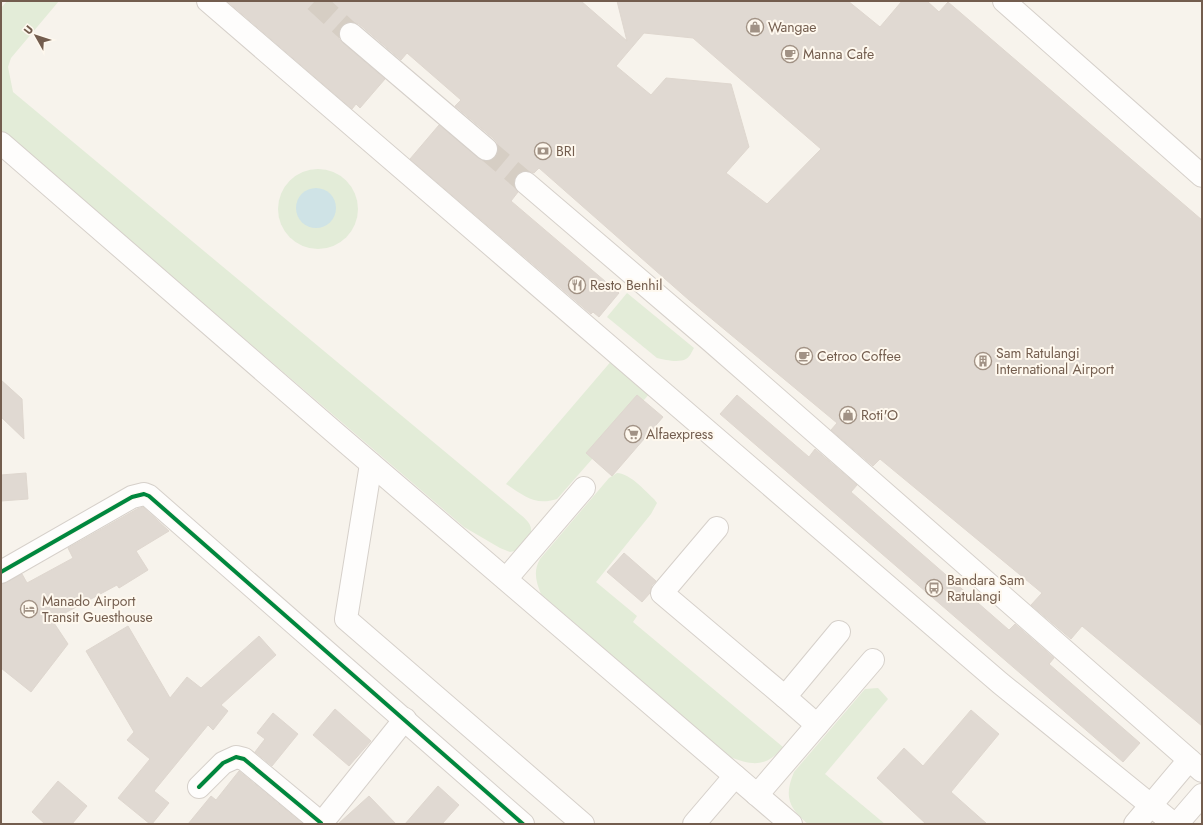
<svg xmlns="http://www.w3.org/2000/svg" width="1203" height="825" viewBox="0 0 1203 825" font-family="Jost,sans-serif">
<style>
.green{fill:#e3ecd8}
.water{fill:#cfe3e6}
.building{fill:#e0d9d2;stroke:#dfd7cf;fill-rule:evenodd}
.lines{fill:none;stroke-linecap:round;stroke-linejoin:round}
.minor-tunnel{stroke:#d6cec4;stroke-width:22;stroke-dasharray:22 11;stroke-linecap:butt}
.minor-casing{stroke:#d6d0ca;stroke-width:24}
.minor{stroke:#fefdfc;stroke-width:22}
.cycleway-casing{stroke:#fef8ee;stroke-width:6}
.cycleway{stroke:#00873e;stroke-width:4}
.labels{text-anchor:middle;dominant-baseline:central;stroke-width:4;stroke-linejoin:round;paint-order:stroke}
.poi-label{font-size:14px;fill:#735d4e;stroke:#fef8ee;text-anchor:start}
</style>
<rect width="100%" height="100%" fill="#f7f3ec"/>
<g class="green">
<path d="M7,1h52l-48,57 -3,9 5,25 496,413c19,17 31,19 14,44l-13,3 -10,-4 -36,-21 -463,-397v-122z"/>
<circle cx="318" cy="209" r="40"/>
<path d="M627,293l67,55c-2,3 -4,9 -8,11 -7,4 -21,1 -29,-1l-50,-41z"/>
<path d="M613,359l38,33 -94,107c-22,7 -33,-3 -51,-15z"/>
<path d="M617,473c14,1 27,17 37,26l3,4 -6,11 -55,68 41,34 -4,6 150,125c-16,20 -30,19 -53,10l-189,-163c-5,-12 -8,-23 -1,-35l69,-81z"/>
<path d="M878,688l10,11 -63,75 60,50h-77c-20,-17 -24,-28 -14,-52l71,-83z"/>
</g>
<circle class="water" cx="316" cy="208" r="20"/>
<g class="building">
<path d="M227,1h354l46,40 -10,-40h231l32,26 22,-26h25l12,11 9,-10 254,218v506l-120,-100 -11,13 -40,-34 11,-12 -162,-134 -7,7 -42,-36 6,-7 -148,-123 -150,-132 -5,5 -6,-2h-7l-5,4 -2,5v7l4,5 -7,9 108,92 -20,24 -6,-5 -2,2 -181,-155 29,-34 44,36h8l5,-4 2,-6v-7l-4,-5 -39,-33 6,-6 -54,-47 -6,7 -42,-36 -6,-2h-6l-5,4 -3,6v7l4,4 42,36 -25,29 -4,-4 -4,5zM644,33l49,5 128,111 -54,55 -41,-31 23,-26 -18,-63 -65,-6 -15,17 -35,-29z"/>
<polygon points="1,380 22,399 24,439 1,417"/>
<polygon points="637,395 663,417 612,476 586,453"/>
<polygon points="737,395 809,457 815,449 857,485 851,492 1009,630 1015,624 1054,658 1049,664 1140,743 1123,762 720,414"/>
<polygon points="26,473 28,499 1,501 1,475"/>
<polygon points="143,507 169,531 136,551 148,570 119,588 117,585 52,620 68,644 31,692 1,668 1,585 22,574 27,583 73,558 68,548 137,509"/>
<polygon points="624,553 656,581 652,585 650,593 642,602 607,572"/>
<polygon points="128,626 170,698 187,677 201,688 259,636 276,655 221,705 228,711 213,730 208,725 154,791 169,803 152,824 150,824 118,798 150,759 127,740 134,732 86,651"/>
<polygon points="335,709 371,741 349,766 313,735"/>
<polygon points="971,710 999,734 951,792 987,824 926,824 877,778 904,748 923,766"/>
<polygon points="273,713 298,734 272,766 255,752 265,739 257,733"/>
<polygon points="239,771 303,824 188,824 211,796 216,800"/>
<polygon points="58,781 87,806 72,824 45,824 32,812"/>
<polygon points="438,786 459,805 442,824 405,824"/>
<polygon points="369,796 396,824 338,824"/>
</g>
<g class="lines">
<g class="minor-tunnel">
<polyline points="315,1 351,34"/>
<polyline points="486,149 526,183"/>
</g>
<g class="minor-casing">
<g id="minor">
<polyline points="208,1 1000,683 1174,824"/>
<polyline points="1004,1 1202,176"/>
<polyline points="351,34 486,149"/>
<polyline points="1,143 334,432 791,824"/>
<polyline points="526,183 711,341 1202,771"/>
<polyline points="371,464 346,619 583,824"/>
<polyline points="717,528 662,593 785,697 839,632"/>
<polyline points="1,572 132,497 144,494 149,496 523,824"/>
<polyline points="506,579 584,488"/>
<polyline points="785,697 817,725"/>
<polyline points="199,787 223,763 236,757 244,759 321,823"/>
<polyline points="757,795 873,660"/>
<polyline points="321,824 405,719"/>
<polyline points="694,824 735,776"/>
<polyline points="1135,824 1189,760"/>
<polyline points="1177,824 1202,795"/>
</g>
</g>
<use href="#minor" class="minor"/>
<g class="cycleway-casing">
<g id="cycleway">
<polyline points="1,572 132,497 144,494 149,496 523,824"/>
<polyline points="199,787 223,763 236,757 244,759 321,823"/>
</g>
</g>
<use href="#cycleway" class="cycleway"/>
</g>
<defs>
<g id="shop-ring" transform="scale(0.9)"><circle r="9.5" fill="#fef8ee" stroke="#a19285" stroke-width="1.5"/><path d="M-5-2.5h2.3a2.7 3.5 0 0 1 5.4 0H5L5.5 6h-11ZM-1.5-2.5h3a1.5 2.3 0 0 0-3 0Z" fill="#a19285"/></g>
<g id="cafe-ring" transform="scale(0.9)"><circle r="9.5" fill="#fef8ee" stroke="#a19285" stroke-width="1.5"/><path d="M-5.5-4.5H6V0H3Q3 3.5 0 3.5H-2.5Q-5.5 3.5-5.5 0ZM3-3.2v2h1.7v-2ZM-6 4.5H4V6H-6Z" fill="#a19285"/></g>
<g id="bank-ring" transform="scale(0.9)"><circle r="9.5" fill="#fef8ee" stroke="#a19285" stroke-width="1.5"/><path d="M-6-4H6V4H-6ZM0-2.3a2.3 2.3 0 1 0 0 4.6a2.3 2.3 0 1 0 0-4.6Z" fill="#a19285"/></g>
<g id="restaurant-ring" transform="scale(0.9)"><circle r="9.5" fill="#fef8ee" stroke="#a19285" stroke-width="1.5"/><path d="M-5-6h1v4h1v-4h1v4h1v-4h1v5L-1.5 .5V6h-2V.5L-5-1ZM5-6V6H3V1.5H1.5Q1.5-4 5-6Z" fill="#a19285"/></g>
<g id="building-ring" transform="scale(0.9)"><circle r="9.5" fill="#fef8ee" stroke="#a19285" stroke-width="1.5"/><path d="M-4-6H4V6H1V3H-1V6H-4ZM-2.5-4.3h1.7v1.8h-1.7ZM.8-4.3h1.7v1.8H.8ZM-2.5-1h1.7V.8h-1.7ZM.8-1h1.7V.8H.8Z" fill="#a19285"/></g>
<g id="supermarket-ring" transform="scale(0.9)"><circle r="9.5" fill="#fef8ee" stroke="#a19285" stroke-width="1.5"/><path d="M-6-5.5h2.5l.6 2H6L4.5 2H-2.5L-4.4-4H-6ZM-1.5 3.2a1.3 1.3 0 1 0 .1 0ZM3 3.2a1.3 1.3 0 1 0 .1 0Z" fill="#a19285"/></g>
<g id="bus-ring" transform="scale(0.9)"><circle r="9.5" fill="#fef8ee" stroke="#a19285" stroke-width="1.5"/><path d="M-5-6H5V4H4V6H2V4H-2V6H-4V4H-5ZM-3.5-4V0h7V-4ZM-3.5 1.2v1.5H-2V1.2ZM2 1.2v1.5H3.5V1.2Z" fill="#a19285"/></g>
<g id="hotel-ring" transform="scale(0.9)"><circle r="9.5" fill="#fef8ee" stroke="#a19285" stroke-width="1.5"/><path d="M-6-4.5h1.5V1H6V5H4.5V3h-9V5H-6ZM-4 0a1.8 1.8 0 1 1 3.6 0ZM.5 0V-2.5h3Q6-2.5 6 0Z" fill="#a19285"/></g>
</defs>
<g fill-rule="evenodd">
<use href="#shop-ring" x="755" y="27"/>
<use href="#cafe-ring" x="790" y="54"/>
<use href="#bank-ring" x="543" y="151"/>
<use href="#restaurant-ring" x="577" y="285"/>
<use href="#cafe-ring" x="804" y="356"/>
<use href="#building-ring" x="983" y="361"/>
<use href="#shop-ring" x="848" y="415"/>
<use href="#supermarket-ring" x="633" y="434"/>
<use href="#bus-ring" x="934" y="588"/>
<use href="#hotel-ring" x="29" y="609"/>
</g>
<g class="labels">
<g class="poi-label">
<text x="768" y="27">Wangae</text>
<text x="803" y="54">Manna Cafe</text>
<text x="556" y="151">BRI</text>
<text x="590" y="285">Resto Benhil</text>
<text x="996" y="353">Sam Ratulangi<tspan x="996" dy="16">International Airport</tspan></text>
<text x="817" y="356">Cetroo Coffee</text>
<text x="861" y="415">Roti'O</text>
<text x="646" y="434">Alfaexpress</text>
<text x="947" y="580">Bandara Sam<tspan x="947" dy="16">Ratulangi</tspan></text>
<text x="42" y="601">Manado Airport<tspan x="42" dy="16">Transit Guesthouse</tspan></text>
</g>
</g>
<rect width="1203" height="825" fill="none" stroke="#735d4e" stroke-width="4"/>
<g transform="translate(36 36) rotate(309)" stroke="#fef8ee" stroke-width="3" paint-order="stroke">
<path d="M0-3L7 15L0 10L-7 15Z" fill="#735d4e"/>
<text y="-6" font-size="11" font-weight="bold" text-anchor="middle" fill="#735d4e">U</text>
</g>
</svg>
